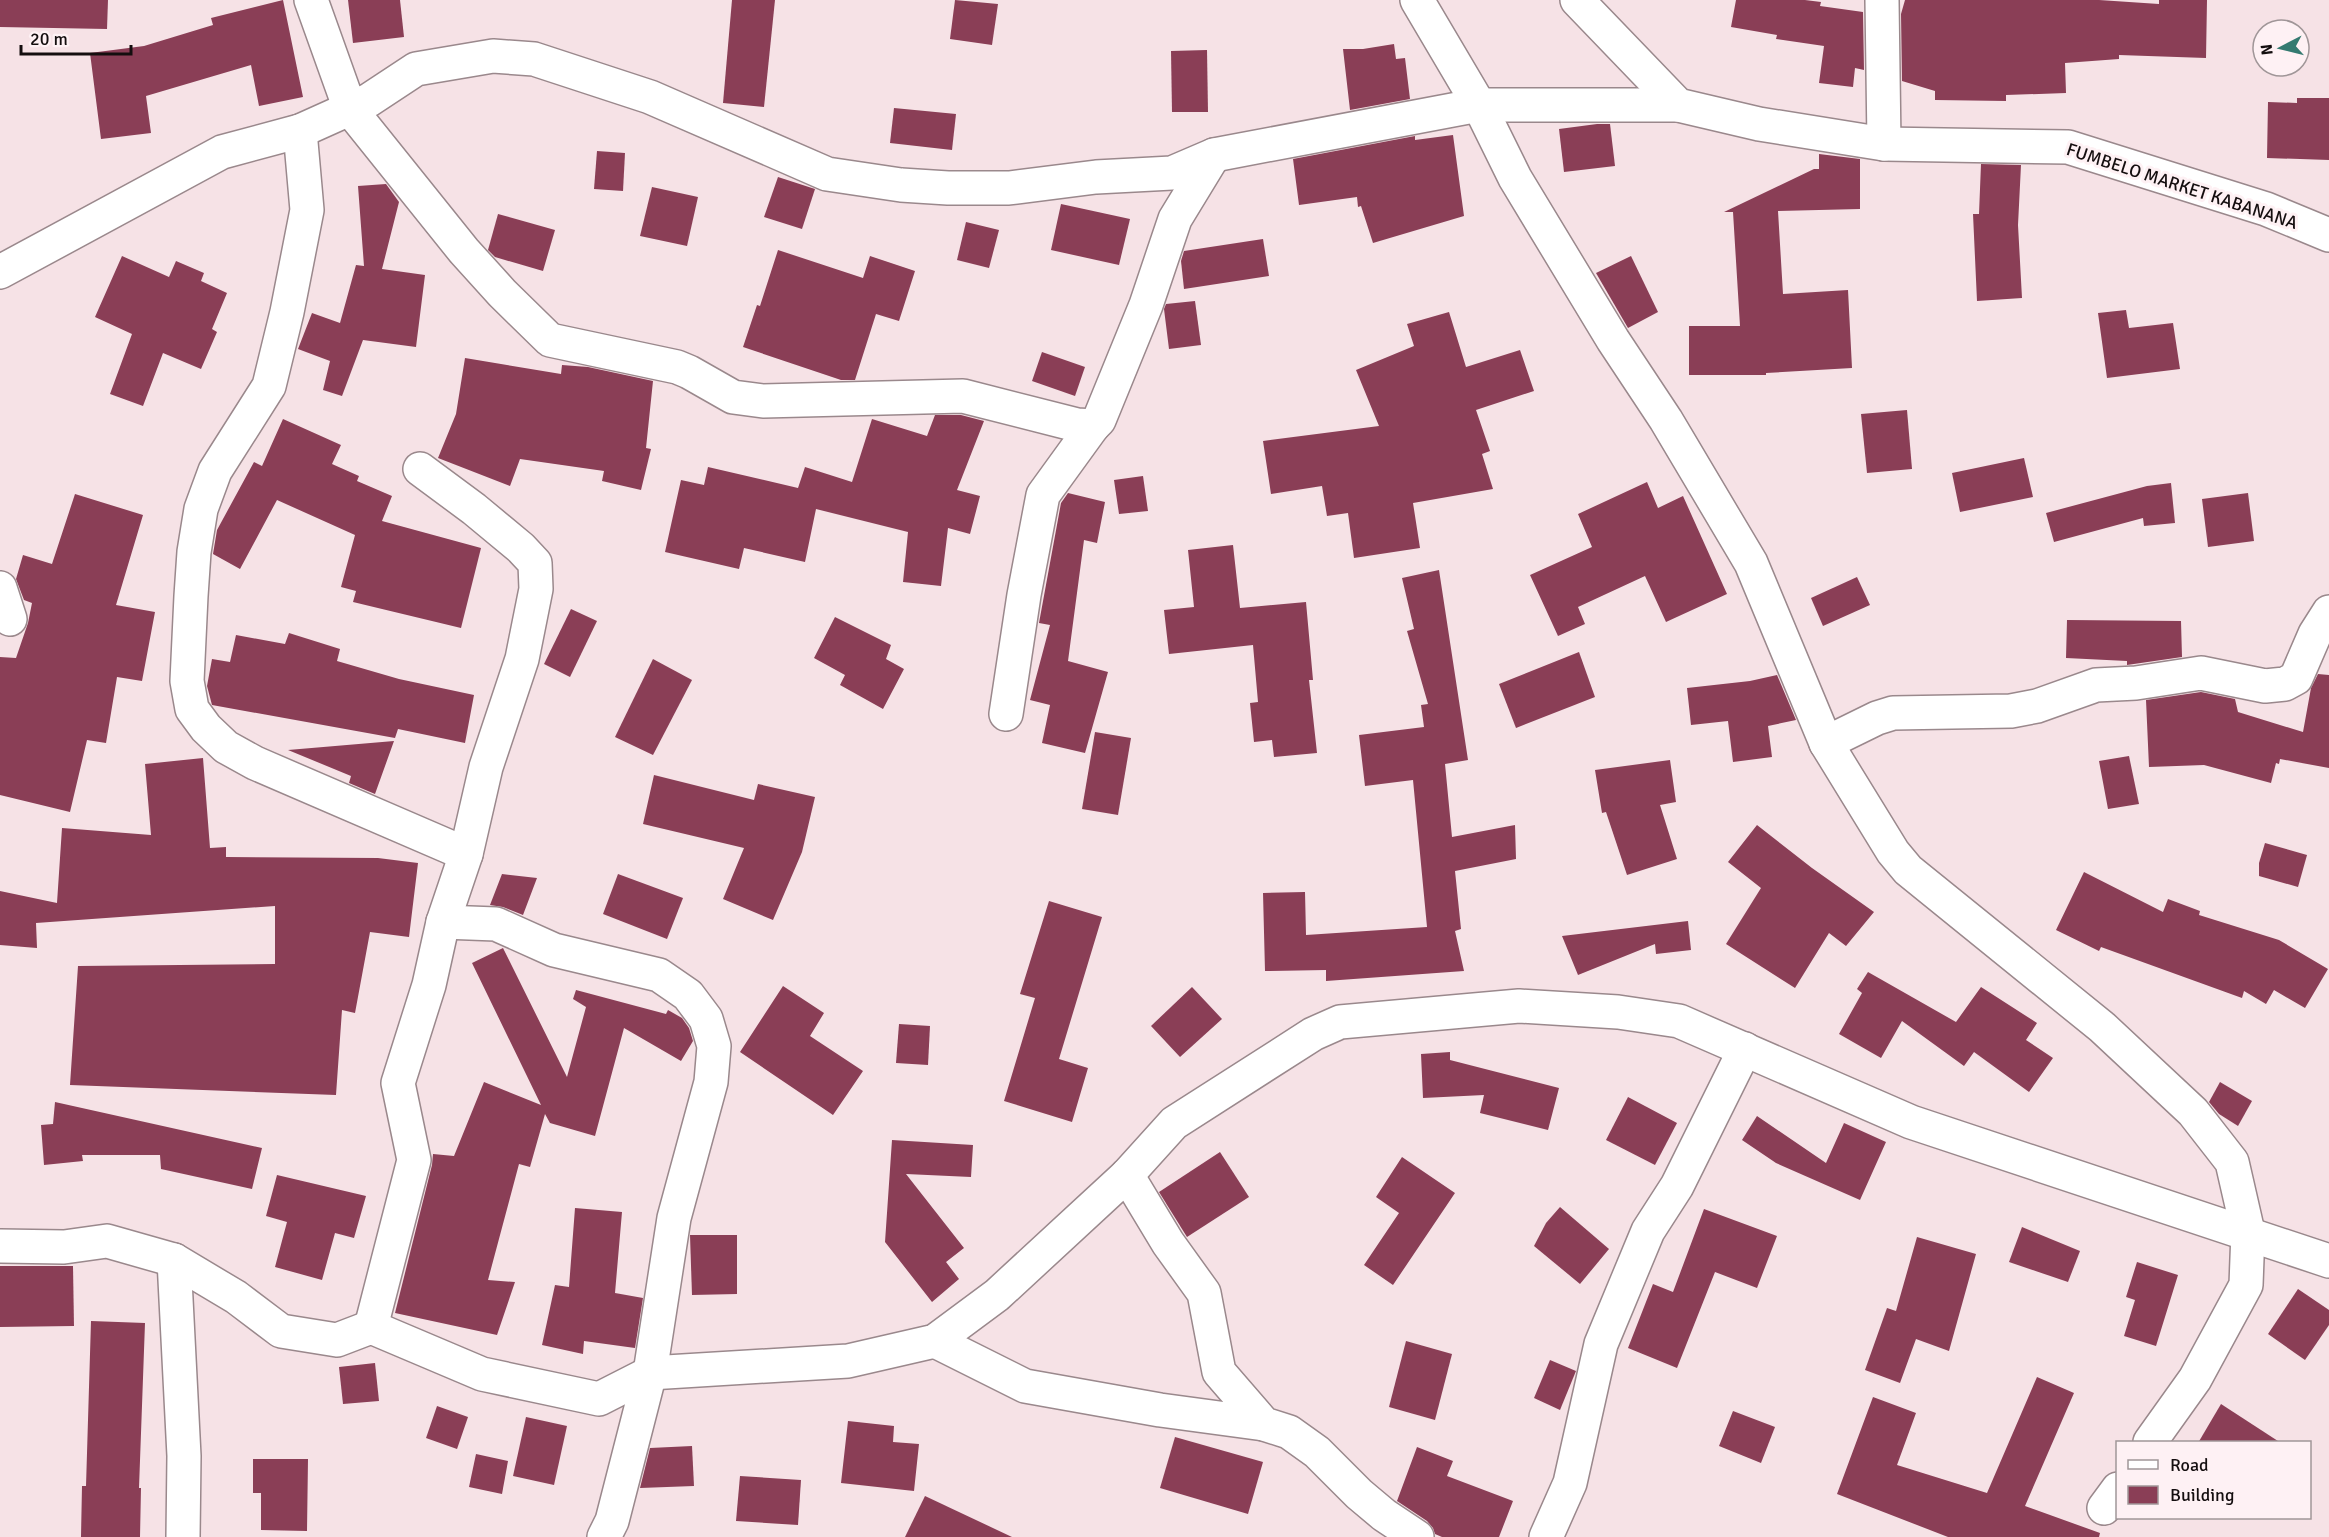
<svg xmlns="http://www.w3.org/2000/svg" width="2329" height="1537" viewBox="0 0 2329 1537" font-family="Signika,sans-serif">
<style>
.building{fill:#8a3e56}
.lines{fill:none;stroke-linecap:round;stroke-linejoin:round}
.minor-casing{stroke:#9a888c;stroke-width:36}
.minor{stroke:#fff;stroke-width:33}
.labels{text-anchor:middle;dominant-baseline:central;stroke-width:6;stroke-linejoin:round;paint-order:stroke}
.street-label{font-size:18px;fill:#140e0f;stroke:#fef1f4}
</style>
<rect width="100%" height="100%" fill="#f6e2e6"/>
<g class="building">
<polygon points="0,0 108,0 107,29 0,27"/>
<polygon points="283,0 303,97 259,106 251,65 146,96 151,133 101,139 90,53 144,46 213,25 211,18"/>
<polygon points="348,0 400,0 404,37 353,43"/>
<polygon points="732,0 775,0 764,107 723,103"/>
<polygon points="955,0 998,4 992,45 950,39"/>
<polygon points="1736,0 1805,0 1821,2 1820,6 1863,12 1864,70 1855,68 1853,87 1819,83 1824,46 1776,39 1777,35 1731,27"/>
<polygon points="1905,0 2099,0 2159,4 2159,0 2207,0 2206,58 2119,55 2119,59 2065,63 2066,93 2006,95 2006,101 1935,100 1935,91 1902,81 1901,14"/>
<polygon points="1394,44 1396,59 1405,58 1410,99 1350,110 1343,49 1363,49"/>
<polygon points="1207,50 1208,112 1172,112 1171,51"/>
<polygon points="2297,98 2329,98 2329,160 2267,158 2268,102 2297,103"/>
<polygon points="894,108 956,114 952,150 890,143"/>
<polygon points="1597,124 1610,124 1615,166 1564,172 1559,129"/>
<polygon points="1453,135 1464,216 1373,243 1361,206 1358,207 1357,197 1299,205 1293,159 1415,136 1415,140"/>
<polygon points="597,151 625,153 623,191 594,189"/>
<polygon points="1819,154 1860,159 1860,209 1778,211 1783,294 1848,290 1852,368 1766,373 1766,375 1689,375 1689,326 1740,326 1733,212 1724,212 1814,169 1819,169"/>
<polygon points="1981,164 2021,165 2018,225 2022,298 1977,301 1973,214 1979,214"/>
<polygon points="778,177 815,189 802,229 764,217"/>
<polygon points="386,184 399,202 382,269 425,275 416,347 363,340 342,396 323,390 330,361 298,349 312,313 340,323 356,265 364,266 358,186"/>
<polygon points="652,187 698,197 687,246 640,236"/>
<polygon points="1061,204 1130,219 1119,265 1051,250"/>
<polygon points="498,214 555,230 543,271 495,257 488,250"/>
<polygon points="966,222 999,230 989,268 957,260"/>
<polygon points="1263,239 1269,276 1184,289 1181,261 1184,251"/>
<polygon points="778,250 863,278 870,256 915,271 899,321 876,314 855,380 841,380 743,347 757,305 760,306"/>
<polygon points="122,256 169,277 176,261 204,273 201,281 227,293 212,329 217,332 201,369 163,353 143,406 110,394 132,334 95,317"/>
<polygon points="1631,256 1658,312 1628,328 1596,273"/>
<polygon points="1195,301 1201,345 1169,349 1164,309 1166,304"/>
<polygon points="2126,310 2129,328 2173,323 2180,369 2107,378 2098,313"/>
<polygon points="1449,312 1466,367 1520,350 1534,391 1476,410 1490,451 1482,454 1493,489 1413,503 1420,548 1354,558 1348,513 1327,516 1322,486 1271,494 1263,441 1379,426 1356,370 1414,346 1407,324"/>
<polygon points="1042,352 1085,367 1075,396 1032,381"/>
<polygon points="465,358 561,374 562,365 588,367 653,381 646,448 651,449 641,490 602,481 604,471 520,459 510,486 438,458 456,414"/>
<polygon points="1907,410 1912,469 1867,473 1861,414"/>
<polygon points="935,415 961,415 984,421 957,490 980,496 970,534 948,528 941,586 903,582 908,532 816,509 805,562 744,548 739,569 665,552 681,480 704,485 708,467 798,488 805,467 852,482 872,419 927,436"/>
<polygon points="283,419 341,445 332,464 359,476 357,481 392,496 382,521 481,548 461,628 353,602 356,591 341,587 355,535 277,500 240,569 213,554 217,530 254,462 262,466"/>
<polygon points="2024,458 2033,497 1960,512 1952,473"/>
<polygon points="1143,476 1148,511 1119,514 1114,480"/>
<polygon points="1647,482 1658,508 1683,496 1727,594 1666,622 1645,576 1578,607 1585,624 1558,636 1530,575 1592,547 1578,514"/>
<polygon points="2171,483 2175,523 2144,526 2143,518 2054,542 2046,513 2147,486"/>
<polygon points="1068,493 1105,502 1097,543 1084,540 1068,661 1108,672 1085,753 1042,743 1050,705 1030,700 1050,625 1039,623 1061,503"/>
<polygon points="2248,493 2254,541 2208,547 2202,499"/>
<polygon points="75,494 143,515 116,605 155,612 142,681 117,677 106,743 87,740 70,812 0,795 0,657 16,658 28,623 32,603 24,600 16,579 23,555 52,564"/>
<polygon points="1233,545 1240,608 1306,602 1313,680 1309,680 1317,753 1274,757 1272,740 1254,742 1250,703 1258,702 1253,645 1169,654 1164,610 1194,607 1188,550"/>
<polygon points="1439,570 1468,760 1445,764 1452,837 1515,825 1516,859 1455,871 1461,929 1455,931 1464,971 1326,981 1326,970 1265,971 1263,893 1305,892 1306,935 1427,927 1413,780 1365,786 1359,735 1424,727 1421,705 1428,704 1407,631 1414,629 1402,578"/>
<polygon points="1857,577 1870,605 1823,626 1811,598"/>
<polygon points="571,609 597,621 570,677 544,664"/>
<polygon points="835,617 891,645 886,659 904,669 883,709 840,685 845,675 814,658"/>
<polygon points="2067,620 2181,621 2182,657 2127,665 2127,661 2066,658"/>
<polygon points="289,633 340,649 337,661 399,679 474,695 465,743 398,729 395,738 212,705 207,686 212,659 230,662 236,635 285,644"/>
<polygon points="1579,652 1595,697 1516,728 1499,684"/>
<polygon points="653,659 692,680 653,755 615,737"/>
<polygon points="2318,674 2329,675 2329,768 2280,759 2279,764 2276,763 2271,783 2204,765 2149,767 2146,700 2201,692 2235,699 2238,712 2303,732 2311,688"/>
<polygon points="1777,675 1796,720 1768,726 1772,757 1733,762 1728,721 1691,725 1687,688 1750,681"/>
<polygon points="1095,732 1131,738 1118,815 1082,809"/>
<polygon points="394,741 375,794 349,783 351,776 288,750"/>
<polygon points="2129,756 2139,804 2108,809 2099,761"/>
<polygon points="203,758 210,848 226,847 226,857 378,858 418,863 409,937 370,932 355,1013 342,1010 336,1095 70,1085 78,966 275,964 275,906 36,923 37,948 0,945 0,891 57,903 62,828 151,835 145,764"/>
<polygon points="1670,760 1676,802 1660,805 1677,859 1627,875 1606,812 1602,813 1595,770"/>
<polygon points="654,775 754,800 758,784 815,797 802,852 773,920 723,899 744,848 643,824"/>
<polygon points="1757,825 1812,868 1874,912 1846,946 1829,933 1795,988 1726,944 1761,888 1728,862"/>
<polygon points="2265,843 2307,855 2298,887 2259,876 2259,863"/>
<polygon points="2084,872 2163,912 2168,899 2200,911 2199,915 2279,940 2328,969 2305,1008 2274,990 2266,1004 2244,991 2242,998 2101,947 2099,951 2056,930"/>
<polygon points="502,874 537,878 523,915 503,907 490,905"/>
<polygon points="618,874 683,898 667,939 603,914"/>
<polygon points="1049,901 1102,917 1059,1059 1088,1068 1072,1122 1004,1101 1035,998 1020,994"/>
<polygon points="1688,921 1691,950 1656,954 1655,944 1578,975 1562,936"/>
<polygon points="503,948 567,1077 586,1007 573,999 576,990 666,1014 668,1010 682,1018 689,1028 693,1041 681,1061 624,1028 595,1136 550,1123 545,1114 530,1167 519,1164 488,1280 515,1282 497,1335 395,1313 432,1165 433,1154 454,1156 484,1082 541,1105 472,963"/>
<polygon points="1868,972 1956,1022 1981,987 2037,1023 2026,1040 2053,1058 2029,1092 1974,1052 1964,1066 1902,1021 1881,1058 1839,1034 1862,993 1857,989"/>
<polygon points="783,986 824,1013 810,1036 863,1071 833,1115 740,1052"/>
<polygon points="1192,987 1222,1019 1180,1057 1151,1026"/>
<polygon points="899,1024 930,1026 928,1065 896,1063"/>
<polygon points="1450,1052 1450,1060 1559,1088 1548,1130 1480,1113 1484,1095 1423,1098 1421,1054"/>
<polygon points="2220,1082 2252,1101 2238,1126 2219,1114 2209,1102"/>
<polygon points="1628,1097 1677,1123 1655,1165 1606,1140"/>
<polygon points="55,1102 262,1148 252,1189 161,1169 160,1155 82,1155 83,1161 44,1165 41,1125 53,1124"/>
<polygon points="1757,1116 1826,1163 1844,1123 1886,1142 1860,1200 1776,1163 1742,1140"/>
<polygon points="892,1140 973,1145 971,1177 906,1174 964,1248 946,1262 959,1279 932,1302 885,1242"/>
<polygon points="1220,1152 1249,1197 1187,1237 1159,1192"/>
<polygon points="1402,1157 1455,1193 1393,1285 1364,1265 1399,1213 1376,1197"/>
<polygon points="277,1175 366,1196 354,1238 335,1233 322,1280 275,1267 287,1222 266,1216"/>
<polygon points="1560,1207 1609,1249 1580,1284 1534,1246 1546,1223"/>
<polygon points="575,1208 622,1212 615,1293 643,1298 635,1348 584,1341 583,1354 542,1345 555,1285 569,1287"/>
<polygon points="1704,1209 1777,1236 1757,1288 1715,1272 1677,1368 1628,1348 1653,1284 1673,1292"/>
<polygon points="2022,1227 2080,1251 2068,1282 2009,1262"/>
<polygon points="690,1235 737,1235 737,1294 692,1295"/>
<polygon points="1917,1237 1976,1254 1949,1351 1916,1339 1900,1383 1865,1370 1887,1308 1896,1311"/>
<polygon points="2137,1262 2178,1275 2156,1346 2124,1336 2135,1300 2126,1297"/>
<polygon points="0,1266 73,1266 74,1326 0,1327"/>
<polygon points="2298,1289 2329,1310 2329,1325 2305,1360 2268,1334"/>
<polygon points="91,1321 145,1323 139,1488 141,1488 140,1537 81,1537 82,1486 86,1486"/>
<polygon points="1406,1341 1452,1354 1435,1420 1389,1407"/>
<polygon points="1550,1360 1576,1371 1560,1410 1534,1398"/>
<polygon points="375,1363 379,1401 343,1404 339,1367"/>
<polygon points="2037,1377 2074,1393 2025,1506 2100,1533 2099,1537 1948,1537 1837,1494 1873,1397 1916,1413 1897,1465 1987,1493"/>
<polygon points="2221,1404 2281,1443 2198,1443"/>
<polygon points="437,1406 468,1417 457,1449 426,1438"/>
<polygon points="1733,1411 1775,1427 1761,1463 1719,1446"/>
<polygon points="526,1417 567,1426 554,1485 513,1476"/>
<polygon points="848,1421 894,1426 893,1442 919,1444 914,1491 841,1483"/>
<polygon points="1175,1437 1263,1462 1248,1514 1160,1488"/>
<polygon points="692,1446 694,1486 640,1488 650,1448"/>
<polygon points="1417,1447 1453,1461 1447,1476 1513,1501 1499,1537 1442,1537 1435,1534 1433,1528 1427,1521 1397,1501"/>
<polygon points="476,1454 508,1461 502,1494 469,1487"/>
<polygon points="253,1459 308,1459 307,1531 261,1530 261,1493 253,1493"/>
<polygon points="740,1476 801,1480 798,1525 736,1521"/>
<polygon points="925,1496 1012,1537 905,1537"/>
</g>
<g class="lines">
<g class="minor-casing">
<g id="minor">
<polyline points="311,0 350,109 464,251 502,293 550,340 677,367 689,372 733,397 763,401 963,396 1077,425 1093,426 1099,420 1146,305 1175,219 1214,155"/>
<polyline points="1417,0 1479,105 1515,178 1613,340 1666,420 1751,563 1826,743 1893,852 1908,870 2102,1027 2193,1112 2232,1162 2248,1232 2246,1285 2195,1379 2150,1442"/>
<polyline points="1577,0 1678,105 1759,124 1884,144 2068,147 2266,209 2329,235"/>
<polyline points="1882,0 1884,144"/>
<polyline points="300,131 307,210 287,312 269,386 215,471 201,509 194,552 191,596 187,681 192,709 206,728 226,747 255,763 466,854"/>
<polyline points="0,272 222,152 300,131 369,100 416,69 493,56 534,59 650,97 827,174 901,185 948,188 1009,188 1096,177 1172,173 1214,155 1479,105 1678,105"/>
<polyline points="0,588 10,619"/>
<polyline points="1006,714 1024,595 1043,495 1093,426"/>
<polyline points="1826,743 1877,718 1893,713 2011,711 2037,706 2096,685 2136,683 2201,673 2265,686 2285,684 2296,678 2315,634 2329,612"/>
<polyline points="443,922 496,924 554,950 659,975 688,995 706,1019 714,1046 711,1082 674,1218 650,1373 612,1521 604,1537"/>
<polyline points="1127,1175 1168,1243 1204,1293 1219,1372 1264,1424 1289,1432 1317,1452 1359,1494 1384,1515 1417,1537"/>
<polyline points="0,1246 64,1247 107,1241 174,1260 236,1297 281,1331 337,1340 371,1327 482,1374 599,1399 650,1373 848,1361 935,1341 997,1295 1127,1175 1174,1123 1313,1034 1340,1022 1519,1006 1618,1012 1679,1021 1911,1122 2329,1261"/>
<polyline points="174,1260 184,1456 183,1537"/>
<polyline points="371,1327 414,1160 398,1083 429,985 443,922 466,854 486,767 522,659 536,589 535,563 521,548 474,509 420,469"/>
<polyline points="935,1341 1025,1386 1160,1410 1264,1424"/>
<polyline points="2104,1508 2118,1489"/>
<polyline points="1546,1537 1570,1483 1601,1344 1648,1231 1677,1186 1745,1049"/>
</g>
</g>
<use href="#minor" class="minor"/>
</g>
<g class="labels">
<g class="street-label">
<text transform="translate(2182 186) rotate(18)">FUMBELO MARKET KABANANA</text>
</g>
</g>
<rect x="2116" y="1441" width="195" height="78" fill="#fef1f4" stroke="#a09698" stroke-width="1.5"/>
<rect x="2128" y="1460" width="30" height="9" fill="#ffffff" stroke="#a09698" stroke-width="1.5"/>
<text x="2170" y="1471" font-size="18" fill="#140e0f">Road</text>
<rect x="2128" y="1486" width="30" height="18" fill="#8a3e56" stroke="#a09698" stroke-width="1.5"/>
<text x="2170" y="1501" font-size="18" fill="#140e0f">Building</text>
<g transform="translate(2281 48) rotate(263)"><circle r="28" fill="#fef1f4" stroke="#a09698" stroke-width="1.5"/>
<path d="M0-4.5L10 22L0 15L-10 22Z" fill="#347a70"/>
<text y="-9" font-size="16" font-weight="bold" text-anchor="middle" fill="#140e0f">N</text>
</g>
<path d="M21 45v9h110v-9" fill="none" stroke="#140e0f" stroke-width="3"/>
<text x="30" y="45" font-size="18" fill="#140e0f" stroke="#fef1f4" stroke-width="4.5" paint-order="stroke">20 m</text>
</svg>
